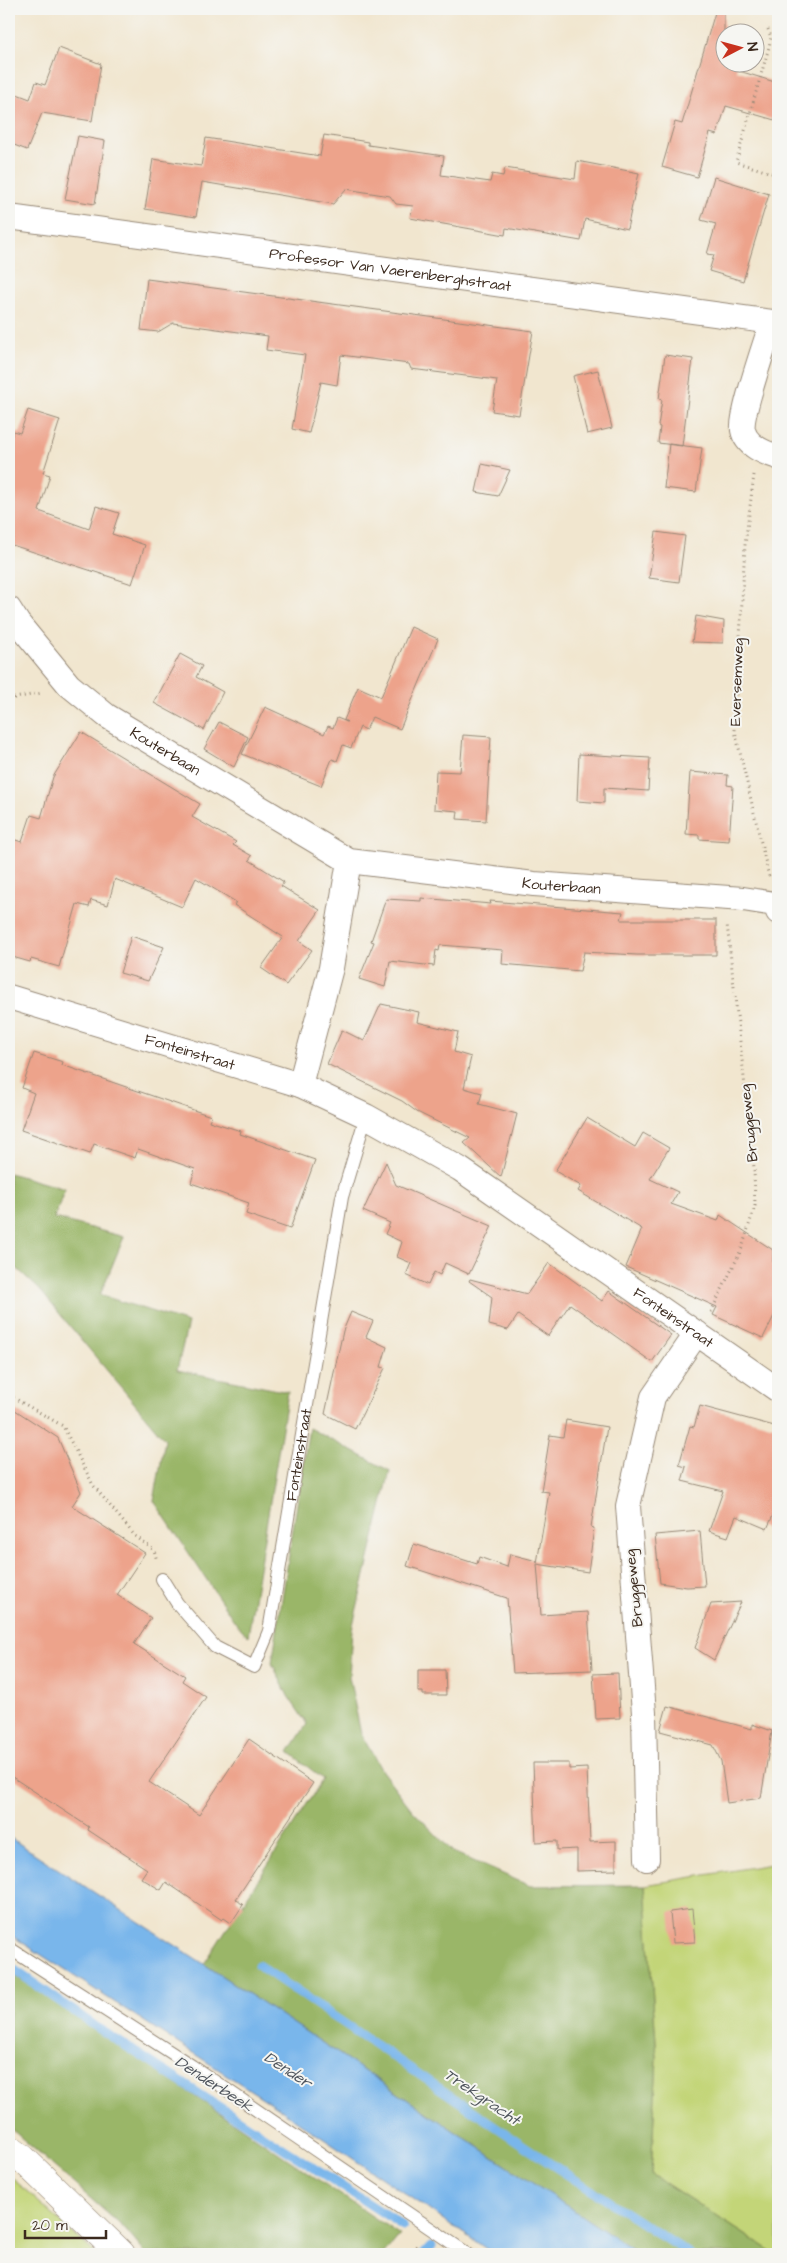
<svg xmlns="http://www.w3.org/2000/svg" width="787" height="2263" viewBox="0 0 787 2263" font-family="'Architects Daughter',sans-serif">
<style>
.green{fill:#c3d578;stroke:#7f804b}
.forest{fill:#9ab668;stroke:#6a7043}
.water{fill:#79b6eb;stroke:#5a7084}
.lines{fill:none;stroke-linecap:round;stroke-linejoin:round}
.stream{stroke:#79b6eb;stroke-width:9}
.building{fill:#eda38b}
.service-casing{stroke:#968876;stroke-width:14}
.minor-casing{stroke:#968876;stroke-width:26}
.tertiary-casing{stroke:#968876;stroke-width:29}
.path{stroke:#968876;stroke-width:3;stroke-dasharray:1 4;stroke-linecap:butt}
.service{stroke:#fff;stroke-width:12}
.minor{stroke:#fff;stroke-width:24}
.tertiary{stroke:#fff;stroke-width:28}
.labels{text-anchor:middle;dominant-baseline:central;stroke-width:4;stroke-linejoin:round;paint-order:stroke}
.street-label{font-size:15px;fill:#3b2a1e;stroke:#f6f6f2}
.water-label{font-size:16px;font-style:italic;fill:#4e545c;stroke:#f6f6f2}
</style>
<rect width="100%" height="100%" fill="#f6f6f2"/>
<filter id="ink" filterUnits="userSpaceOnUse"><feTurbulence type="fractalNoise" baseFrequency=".02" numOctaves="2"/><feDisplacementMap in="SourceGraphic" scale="10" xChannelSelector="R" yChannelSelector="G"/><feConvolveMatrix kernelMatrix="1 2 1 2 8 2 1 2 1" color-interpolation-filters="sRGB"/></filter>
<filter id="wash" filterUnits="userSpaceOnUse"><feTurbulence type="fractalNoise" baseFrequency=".0096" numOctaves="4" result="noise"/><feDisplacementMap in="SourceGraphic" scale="20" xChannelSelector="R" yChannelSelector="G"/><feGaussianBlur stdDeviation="1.12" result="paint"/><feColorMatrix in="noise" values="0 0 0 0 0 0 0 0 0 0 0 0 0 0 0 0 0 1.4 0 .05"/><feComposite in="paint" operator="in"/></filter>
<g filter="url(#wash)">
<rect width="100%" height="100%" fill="#f1e6cf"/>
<g class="green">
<polygon points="778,1863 778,2254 775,2254 651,2174 657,2057 645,1885"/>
<polygon points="9,2175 96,2254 9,2254"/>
</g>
<g class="forest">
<polygon points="9,1173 65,1189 54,1218 124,1237 100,1295 188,1323 177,1370 288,1392 248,1636 235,1622 154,1501 165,1440 39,1289 9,1261"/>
<polygon points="309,1428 390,1471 352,1629 349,1677 361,1734 382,1771 412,1810 453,1852 530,1886 645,1885 657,2057 651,2174 775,2254 639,2254 204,1964 323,1779 289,1752 307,1724 288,1696 272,1663"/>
<polygon points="9,1972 41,1992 400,2235 384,2254 146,2254 123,2227 9,2127"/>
</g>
<polygon class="water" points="9,1837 204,1964 639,2254 494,2254 275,2106 9,1934"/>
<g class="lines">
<g class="stream">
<polyline points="258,1965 551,2164 690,2254"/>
<polyline points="9,1966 95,2026 403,2226"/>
<polyline points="424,2254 432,2246"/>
</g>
</g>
<g id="blocks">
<g class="building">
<polygon points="716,9 724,9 724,62 738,62 736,70 778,83 778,121 726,106 717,135 710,133 697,177 662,167 675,122 682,124"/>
<polygon points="59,48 101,64 92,121 42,113 27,150 9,143 9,91 30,99 36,82 45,85"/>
<polygon points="324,135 368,142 368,145 444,156 441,175 490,182 492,174 503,176 505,168 575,179 577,161 639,173 627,229 585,219 581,241 506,228 505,235 410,218 413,206 396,204 390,196 346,189 333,204 202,182 196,217 145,209 153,159 201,166 206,138 320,156"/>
<polygon points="78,136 105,141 95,204 65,199"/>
<polygon points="714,177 769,194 743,281 709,271 714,255 707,254 716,224 701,220"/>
<polygon points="147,279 533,331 519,415 492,411 497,380 411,369 409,364 341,355 337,385 321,382 309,433 292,429 305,355 266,350 268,336 173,323 158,332 141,330"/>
<polygon points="665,355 693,359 682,446 658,443 660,427 658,426 662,400 659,399"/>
<polygon points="598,370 612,428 587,434 573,376"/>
<polygon points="28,410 60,420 43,473 50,475 39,511 89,529 96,506 119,513 112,534 145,545 132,584 9,544 9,446 13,431 20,433"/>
<polygon points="669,444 702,448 696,492 664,488"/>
<polygon points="482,464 510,470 498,496 476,492"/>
<polygon points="656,532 685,536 679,582 649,578"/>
<polygon points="696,616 724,621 723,643 692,642"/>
<polygon points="411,627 438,639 400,729 372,717 366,730 360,727 351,748 343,745 337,761 332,759 321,786 242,754 265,707 324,734 328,726 333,728 337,718 347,722 344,720 358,687 381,697"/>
<polygon points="180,654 202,666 196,677 223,692 204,730 154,703"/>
<polygon points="219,722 248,737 234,767 204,749"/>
<polygon points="81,732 200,804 192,817 236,842 233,845 252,856 249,860 284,882 281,886 320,910 299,941 312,950 286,985 261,968 283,937 234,905 236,902 196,878 182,907 115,879 108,905 91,900 89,907 77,904 59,967 31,959 30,962 9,956 9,838 22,842 31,815 41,818 53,777"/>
<polygon points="463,735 491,737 486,821 457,819 458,811 434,809 436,771 460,772"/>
<polygon points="579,754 650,758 648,791 604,788 604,803 577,801"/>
<polygon points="690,772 728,775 727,785 733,786 729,841 699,839 699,835 686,834"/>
<polygon points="421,898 491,904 490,901 623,912 621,920 716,920 716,955 637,955 584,952 580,971 502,964 503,950 440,945 439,951 436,950 434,966 390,961 385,987 359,979 374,942 371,941 386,899 421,901"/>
<polygon points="131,936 164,947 148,981 120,973"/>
<polygon points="381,1004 419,1012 417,1022 458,1032 454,1052 471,1057 464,1088 482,1093 479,1104 517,1114 501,1177 464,1143 470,1138 417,1112 402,1101 327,1064 342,1030 364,1041"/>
<polygon points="34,1053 63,1062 62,1065 211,1116 209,1121 241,1131 240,1134 315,1160 290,1229 246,1214 249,1203 191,1183 195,1169 138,1149 135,1158 94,1144 90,1154 21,1130 34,1093 22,1088"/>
<polygon points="587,1118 635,1147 643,1133 669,1148 650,1179 678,1192 671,1204 718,1221 720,1215 773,1250 773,1262 778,1252 778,1308 763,1338 713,1315 717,1307 626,1267 642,1229 578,1191 581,1186 555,1171"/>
<polygon points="386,1162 396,1185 492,1226 469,1274 445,1263 440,1275 434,1272 428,1285 406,1275 411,1263 397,1257 402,1242 385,1234 390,1223 363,1211"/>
<polygon points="549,1263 602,1301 609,1291 671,1335 652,1362 570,1304 548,1336 518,1315 508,1330 489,1325 492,1297 469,1281 470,1279 527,1294"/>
<polygon points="351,1312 373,1321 366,1337 387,1347 381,1367 385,1368 355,1429 325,1414 343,1331"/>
<polygon points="9,1406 58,1438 81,1492 72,1506 145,1553 117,1595 151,1618 134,1644 185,1676 182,1681 206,1697 149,1782 199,1815 249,1739 313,1783 236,1899 243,1905 231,1923 224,1918 222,1920 166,1882 161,1890 141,1878 147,1869 88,1830 89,1827 9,1775"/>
<polygon points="700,1406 778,1427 778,1504 767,1529 736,1516 728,1537 709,1531 723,1491 682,1481 686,1467 679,1465 690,1426 694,1427"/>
<polygon points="566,1420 607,1427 591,1527 594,1528 588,1572 537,1564 541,1615 588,1612 592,1670 513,1673 507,1598 407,1566 414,1544 477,1564 479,1557 507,1567 510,1554 537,1561 537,1563 549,1492 541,1491 550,1435 563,1437"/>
<polygon points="700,1531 705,1586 687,1587 660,1583 655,1535"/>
<polygon points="741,1602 714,1660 695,1648 711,1604"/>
<polygon points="418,1670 445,1670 446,1695 423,1695 423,1692 418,1692"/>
<polygon points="618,1673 620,1718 596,1719 593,1674"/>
<polygon points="667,1706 752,1729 752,1724 772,1731 761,1798 727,1803 721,1761 713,1745 660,1731"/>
<polygon points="533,1763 569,1763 569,1769 587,1768 590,1842 616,1841 616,1870 577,1871 577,1849 557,1850 557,1841 536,1842"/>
<polygon points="692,1909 695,1942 673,1943 670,1912"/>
</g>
</g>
</g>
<g filter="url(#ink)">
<use href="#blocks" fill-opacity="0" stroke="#968876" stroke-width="1"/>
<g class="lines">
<g class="service-casing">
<g id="service">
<path id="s1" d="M162,1579l15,24 38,44 39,20 15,-36 73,-434 24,-81"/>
<polyline points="9,1948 192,2066 468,2254"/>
</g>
</g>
<g class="minor-casing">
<g id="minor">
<path id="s2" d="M9,217l763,105c-6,19 -32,94 -29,108 3,16 22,23 35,27"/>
<path id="s3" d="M9,609l9,14 51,62 38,31 242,145 185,23 209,15 32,5 3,8"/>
<path id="s4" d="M9,997l291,88 66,31 94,53 318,221"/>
<polyline points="300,1085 331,968 349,861"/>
<polyline points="647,1859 644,1713 628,1506 653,1397 697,1333"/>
</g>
</g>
<g class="tertiary-casing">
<polyline id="tertiary" points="9,2149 23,2159 121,2254"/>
</g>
<g class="path">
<polyline points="768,29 771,37 769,47 736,162 778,175"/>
<polyline points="754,475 745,545 735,731 769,877"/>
<polyline points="9,699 42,693"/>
<polyline points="711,1312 742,1248 755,1206 754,1168 727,924"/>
<polyline points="9,1395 63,1426 93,1485 135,1536 154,1550 157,1561"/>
<polyline points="409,2254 418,2244"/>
</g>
<use href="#service" class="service"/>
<use href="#minor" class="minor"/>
<use href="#tertiary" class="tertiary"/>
</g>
</g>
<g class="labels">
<g class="street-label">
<text stroke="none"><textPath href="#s2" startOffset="385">Professor Van Vaerenberghstraat</textPath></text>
<text transform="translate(737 682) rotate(-88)">Eversemweg</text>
<text stroke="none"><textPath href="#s3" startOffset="214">Kouterbaan</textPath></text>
<text stroke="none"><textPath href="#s3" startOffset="642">Kouterbaan</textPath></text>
<text stroke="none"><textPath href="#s4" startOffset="189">Fonteinstraat</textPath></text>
<text transform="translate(749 1123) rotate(-96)">Bruggeweg</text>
<text stroke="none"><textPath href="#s4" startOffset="745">Fonteinstraat</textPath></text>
<text stroke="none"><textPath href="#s1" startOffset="348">Fonteinstraat</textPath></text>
<text transform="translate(634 1588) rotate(-96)">Bruggeweg</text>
</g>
<g class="water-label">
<text transform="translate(288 2070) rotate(33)">Dender</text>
<text transform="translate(214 2084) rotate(33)">Denderbeek</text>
<text transform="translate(482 2097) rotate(34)">Trekgracht</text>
</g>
</g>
<rect width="787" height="2263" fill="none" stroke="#f6f6f2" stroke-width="30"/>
<g transform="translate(740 48) rotate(84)"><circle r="24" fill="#f6f6f2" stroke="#aba49d"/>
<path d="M0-4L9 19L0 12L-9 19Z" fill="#c8321e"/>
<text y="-8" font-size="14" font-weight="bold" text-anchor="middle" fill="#3b2a1e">N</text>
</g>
<path d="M25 2230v8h81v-8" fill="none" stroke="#3b2a1e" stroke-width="2.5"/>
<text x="32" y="2230" font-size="15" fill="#3b2a1e" stroke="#f6f6f2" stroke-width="4" paint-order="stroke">20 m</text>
</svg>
